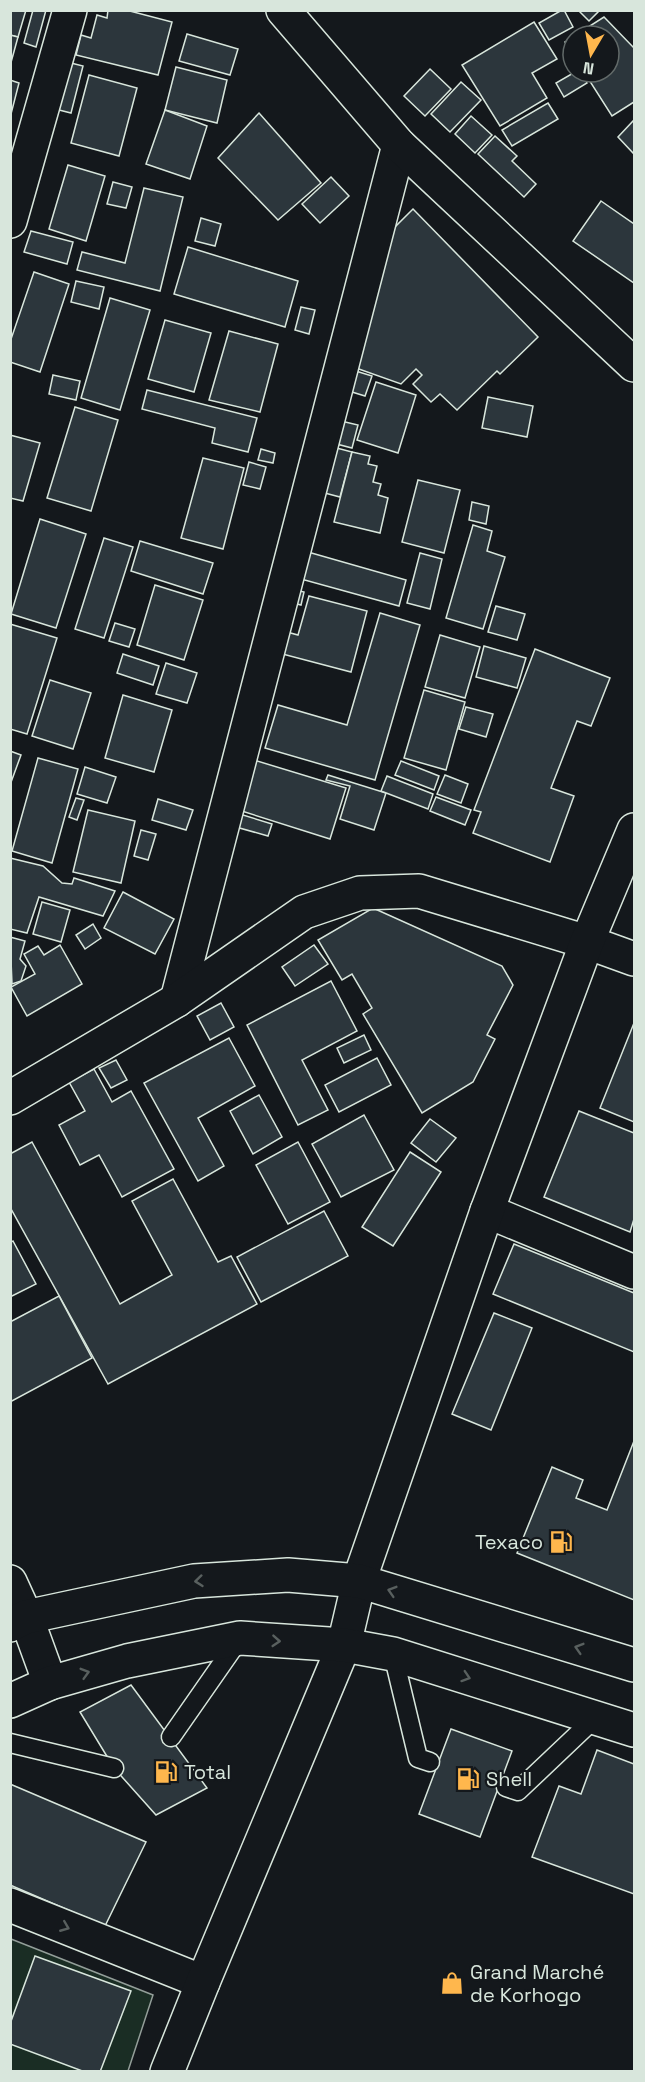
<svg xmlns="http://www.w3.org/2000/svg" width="645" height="2082" viewBox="0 0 645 2082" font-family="'Space Grotesk',sans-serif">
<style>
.green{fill:#1a2d24;stroke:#939e99;stroke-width:1.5}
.building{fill:#2c363c;stroke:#d8e6dc;stroke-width:1.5}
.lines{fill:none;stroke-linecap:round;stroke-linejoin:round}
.lane-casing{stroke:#d8e6dc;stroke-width:21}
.street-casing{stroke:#d8e6dc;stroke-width:36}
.secondary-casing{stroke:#d8e6dc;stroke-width:36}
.primary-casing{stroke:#d8e6dc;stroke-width:36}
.lane{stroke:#14181c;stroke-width:18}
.street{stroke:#14181c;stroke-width:33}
.secondary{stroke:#14181c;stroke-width:33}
.primary{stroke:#14181c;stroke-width:33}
.oneway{stroke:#59605f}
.labels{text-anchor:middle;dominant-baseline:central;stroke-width:4.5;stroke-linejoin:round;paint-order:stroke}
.poi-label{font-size:20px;fill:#d8e6dc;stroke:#14181c;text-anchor:start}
</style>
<rect width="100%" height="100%" fill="#14181c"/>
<polygon class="green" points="11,1939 153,1995 128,2071 11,2072"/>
<g class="building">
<polygon points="10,10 26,10 18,37 10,35"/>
<polygon points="33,10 46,10 36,47 24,43"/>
<polygon points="108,10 126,10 172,22 158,75 76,55 81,35 91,38 97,15 107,18"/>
<polygon points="562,10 564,10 573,27 549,40 539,23"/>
<polygon points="578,10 597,10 598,12 589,21"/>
<polygon points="604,17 634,48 634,102 612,116 584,72 609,72 609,36 574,36"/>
<polygon points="534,22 557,59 532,73 547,98 500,126 462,65"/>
<polygon points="187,34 238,49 230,75 179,61"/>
<polygon points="10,35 18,37 10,66"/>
<polygon points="573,37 573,55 565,42"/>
<polygon points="67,62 83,66 71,113 55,109"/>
<polygon points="176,67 227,80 217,123 165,110"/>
<polygon points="430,69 451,89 425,116 404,96"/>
<polygon points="575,72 581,72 587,83 564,97 556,83"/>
<polygon points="89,75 137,88 119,156 71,143"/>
<polygon points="10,80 19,83 11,114 10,114"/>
<polygon points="461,82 481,100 450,132 431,114"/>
<polygon points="548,103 558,119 512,146 502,130"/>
<polygon points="165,110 207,126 190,179 146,164"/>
<polygon points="259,113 321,183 278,220 218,158"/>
<polygon points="471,116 492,135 475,153 455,134"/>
<polygon points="634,120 634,154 618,137"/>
<polygon points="495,136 517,156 512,161 536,184 524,197 478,154"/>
<polygon points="68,165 105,176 86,241 49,229"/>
<polygon points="331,177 349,196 320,223 302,204"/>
<polygon points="113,182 132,187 126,208 107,204"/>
<polygon points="144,188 183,197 160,291 77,270 82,252 125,263"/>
<polygon points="601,201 634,224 634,283 573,241"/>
<polygon points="413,209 538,337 500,374 497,371 457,410 440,394 431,402 413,384 422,375 416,369 401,384 356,368 394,228"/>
<polygon points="201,218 221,224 215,246 195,241"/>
<polygon points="31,231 73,242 67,264 24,252"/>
<polygon points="188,247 298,281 285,327 174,294"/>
<polygon points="34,272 69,284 40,372 10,362 10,342"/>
<polygon points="76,281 104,287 99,309 71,302"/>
<polygon points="110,298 150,310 120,410 81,398"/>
<polygon points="301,307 315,310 309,334 295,330"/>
<polygon points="165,320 211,333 194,392 148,379"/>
<polygon points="229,331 278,344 260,412 209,400"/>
<polygon points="346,368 372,376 365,396 339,388"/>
<polygon points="53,375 80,381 76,400 49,394"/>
<polygon points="376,382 416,395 398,453 357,440"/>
<polygon points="147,390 257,418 248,452 212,443 215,428 142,409"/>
<polygon points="488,397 533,406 527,437 482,428"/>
<polygon points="75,407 118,420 91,511 47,498"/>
<polygon points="341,421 358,425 352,448 325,441"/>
<polygon points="10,435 40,443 23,501 10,498"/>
<polygon points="329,446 352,452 340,497 317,491"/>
<polygon points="261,449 275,453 273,463 258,460"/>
<polygon points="352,452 370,456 368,464 377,466 373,482 381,484 378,495 388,498 380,533 334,522"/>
<polygon points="203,458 244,468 223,549 181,538"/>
<polygon points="249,462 266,467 260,489 243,485"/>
<polygon points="418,480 460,490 444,553 402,542"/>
<polygon points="472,502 489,506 486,524 469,520"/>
<polygon points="40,519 86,534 56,628 11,614"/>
<polygon points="473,525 492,531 487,551 505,557 483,629 446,618"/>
<polygon points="104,538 133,547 104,638 75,629"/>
<polygon points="140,541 213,563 203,594 131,571"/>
<polygon points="308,552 406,580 399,606 301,579"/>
<polygon points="420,553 442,559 430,609 407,603"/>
<polygon points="155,585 203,600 184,660 137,645"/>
<polygon points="292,589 304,592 301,605 289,602"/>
<polygon points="309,596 367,611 351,672 271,651 276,629 298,635"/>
<polygon points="496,606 525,614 517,640 488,632"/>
<polygon points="380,613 420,625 375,780 265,748 278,705 347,725"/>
<polygon points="115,623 135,629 129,647 109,641"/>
<polygon points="10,624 57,638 27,734 10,729"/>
<polygon points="440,635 480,647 465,698 425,687"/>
<polygon points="484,646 526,658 517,688 476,677"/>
<polygon points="535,649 610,678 591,726 577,721 551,788 574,796 550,862 473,833 481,812 474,810"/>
<polygon points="123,654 159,666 153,685 117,673"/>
<polygon points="166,663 197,673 187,703 156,694"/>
<polygon points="50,680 91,693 73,749 32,736"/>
<polygon points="424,690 465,702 446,770 404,758"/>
<polygon points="123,695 172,710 154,772 105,758"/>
<polygon points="466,707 493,714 486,737 459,729"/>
<polygon points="10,751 21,755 10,785"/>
<polygon points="244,757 346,788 330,839 229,807"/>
<polygon points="38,758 78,769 52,863 12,851"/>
<polygon points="401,761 439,776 434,790 395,775"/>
<polygon points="85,767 116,777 107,803 77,794"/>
<polygon points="328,775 386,793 374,830 340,819 350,786 326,780"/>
<polygon points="445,775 468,784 461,803 437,794"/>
<polygon points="387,776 433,794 428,809 381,791"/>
<polygon points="436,797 471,810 465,825 430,811"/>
<polygon points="76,798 84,800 77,820 69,817"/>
<polygon points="158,799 193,810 186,830 152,820"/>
<polygon points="88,810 135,821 121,883 73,872"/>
<polygon points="230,811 272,824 268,836 225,824"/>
<polygon points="141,830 156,834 148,860 134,856"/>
<polygon points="10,858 43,866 62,883 72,884 74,878 115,891 103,916 39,897 27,933 10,929"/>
<polygon points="123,892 174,919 155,954 104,928"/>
<polygon points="42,902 70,910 61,942 33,934"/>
<polygon points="373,908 502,966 513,985 487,1035 495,1039 473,1082 422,1113 363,1014 372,1008 352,974 342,980 318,940"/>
<polygon points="93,924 101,938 85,949 76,935"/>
<polygon points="10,937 25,941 20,959 26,966 21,981 12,984"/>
<polygon points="60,945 82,984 27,1016 11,987 35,974 24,954 38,946 44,955"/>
<polygon points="314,945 328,964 295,986 282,967"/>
<polygon points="331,981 357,1031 302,1060 328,1110 298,1125 247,1025"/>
<polygon points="221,1003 234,1027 210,1040 197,1016"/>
<polygon points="634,1023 634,1122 600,1108"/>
<polygon points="364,1035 371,1050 344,1063 337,1048"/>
<polygon points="229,1038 255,1086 198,1118 224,1166 198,1181 144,1083"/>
<polygon points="377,1058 391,1085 339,1112 325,1085"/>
<polygon points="116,1060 127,1080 111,1088 99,1068"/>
<polygon points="94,1069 112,1102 131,1091 174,1169 122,1197 99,1155 80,1165 59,1125 85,1111 69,1082"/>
<polygon points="259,1095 282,1137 253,1154 230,1111"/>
<polygon points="579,1111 634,1133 634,1219 630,1232 544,1197"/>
<polygon points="364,1115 394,1170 341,1197 312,1144"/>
<polygon points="430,1119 456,1138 436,1162 411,1143"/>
<polygon points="32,1142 120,1304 172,1275 132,1201 173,1179 218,1262 231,1256 257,1304 108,1384 10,1207 10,1154"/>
<polygon points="298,1142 330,1202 288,1224 256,1165"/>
<polygon points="410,1152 441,1172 393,1246 362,1227"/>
<polygon points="324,1211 348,1256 261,1302 237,1257"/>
<polygon points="13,1241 36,1284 10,1297 10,1243"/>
<polygon points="514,1244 634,1293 634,1352 493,1294"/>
<polygon points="59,1296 92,1358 10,1402 10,1322"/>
<polygon points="494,1313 532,1328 491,1430 452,1414"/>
<polygon points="634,1441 634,1600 517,1553 552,1467 583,1480 576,1498 607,1510"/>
<polygon points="131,1685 207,1788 156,1815 114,1768 80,1712"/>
<polygon points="451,1729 512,1751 480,1837 419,1814"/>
<polygon points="597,1750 634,1764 634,1894 532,1857 559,1786 581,1794"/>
<polygon points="10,1784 146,1842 105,1926 10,1885"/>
<polygon points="35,1956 131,1991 100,2072 85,2072 10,2044 10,2024"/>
</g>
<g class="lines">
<g class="lane-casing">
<g id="lane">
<polyline points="393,1654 418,1758 430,1762"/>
<polyline points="171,1737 240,1638"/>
<polyline points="10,1743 114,1768"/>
<polyline points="506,1787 518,1791 595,1718"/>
</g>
</g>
<g class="street-casing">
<g id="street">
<polyline points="10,221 70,10"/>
<polyline points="177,1000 399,145"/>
<polyline points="10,1098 177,1000 304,912 360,893 419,891 587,942 634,959"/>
<polyline points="487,1211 634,1272"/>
<polyline points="10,1905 203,1982"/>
<polyline points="167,2072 203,1982 344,1645 359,1581 487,1211 587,942 634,830"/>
</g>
</g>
<g class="secondary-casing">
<g id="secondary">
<polyline points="283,10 399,145 634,365"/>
<polyline points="10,1582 26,1617 50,1683"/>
</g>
</g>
<g class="primary-casing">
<g id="primary">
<polyline points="10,1625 26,1617 194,1581 288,1575 359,1581 634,1665"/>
<polyline points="10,1701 50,1683 127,1661 240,1638 344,1645 393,1654 634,1730"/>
</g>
</g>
<use href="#lane" class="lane"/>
<use href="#street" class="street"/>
<use href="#secondary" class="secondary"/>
<use href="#primary" class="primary"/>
</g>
<defs><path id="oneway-chevron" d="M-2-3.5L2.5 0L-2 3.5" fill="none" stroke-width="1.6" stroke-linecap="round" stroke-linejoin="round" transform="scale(1.5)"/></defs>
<g class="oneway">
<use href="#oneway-chevron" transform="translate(199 1581) rotate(174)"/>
<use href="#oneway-chevron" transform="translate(392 1591) rotate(-163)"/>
<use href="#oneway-chevron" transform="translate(276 1641) rotate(4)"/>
<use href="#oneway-chevron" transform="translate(579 1648) rotate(-163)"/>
<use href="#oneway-chevron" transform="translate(85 1673) rotate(-16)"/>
<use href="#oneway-chevron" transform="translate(466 1677) rotate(18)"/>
<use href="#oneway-chevron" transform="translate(65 1927) rotate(22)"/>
</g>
<defs>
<g id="fuel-bare" transform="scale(1.8)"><path d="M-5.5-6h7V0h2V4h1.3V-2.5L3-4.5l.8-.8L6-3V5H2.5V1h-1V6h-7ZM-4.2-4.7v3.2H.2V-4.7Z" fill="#ffb74d" stroke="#14181c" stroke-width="2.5" paint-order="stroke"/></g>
<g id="shop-bare" transform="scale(1.8)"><path d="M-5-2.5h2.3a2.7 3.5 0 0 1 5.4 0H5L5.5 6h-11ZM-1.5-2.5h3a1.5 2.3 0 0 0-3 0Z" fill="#ffb74d" stroke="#14181c" stroke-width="2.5" paint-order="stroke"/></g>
</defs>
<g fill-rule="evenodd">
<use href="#fuel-bare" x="561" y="1542"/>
<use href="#fuel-bare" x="166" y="1772"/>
<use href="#fuel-bare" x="468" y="1779"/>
<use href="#shop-bare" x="452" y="1983"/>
</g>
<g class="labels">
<g class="poi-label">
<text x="543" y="1542" text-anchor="end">Texaco</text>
<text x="184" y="1772">Total</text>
<text x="486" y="1779">Shell</text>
<text x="470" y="1972">Grand Marché<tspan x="470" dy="23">de Korhogo</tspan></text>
</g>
</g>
<rect width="645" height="2082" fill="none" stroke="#d8e6dc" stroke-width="24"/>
<g transform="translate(591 54) rotate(190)"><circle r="28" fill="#14181c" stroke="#626a69" stroke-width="1.5"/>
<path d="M0-4.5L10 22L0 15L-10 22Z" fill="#ffb74d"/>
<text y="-9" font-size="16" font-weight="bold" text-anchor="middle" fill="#d8e6dc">N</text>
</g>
</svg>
